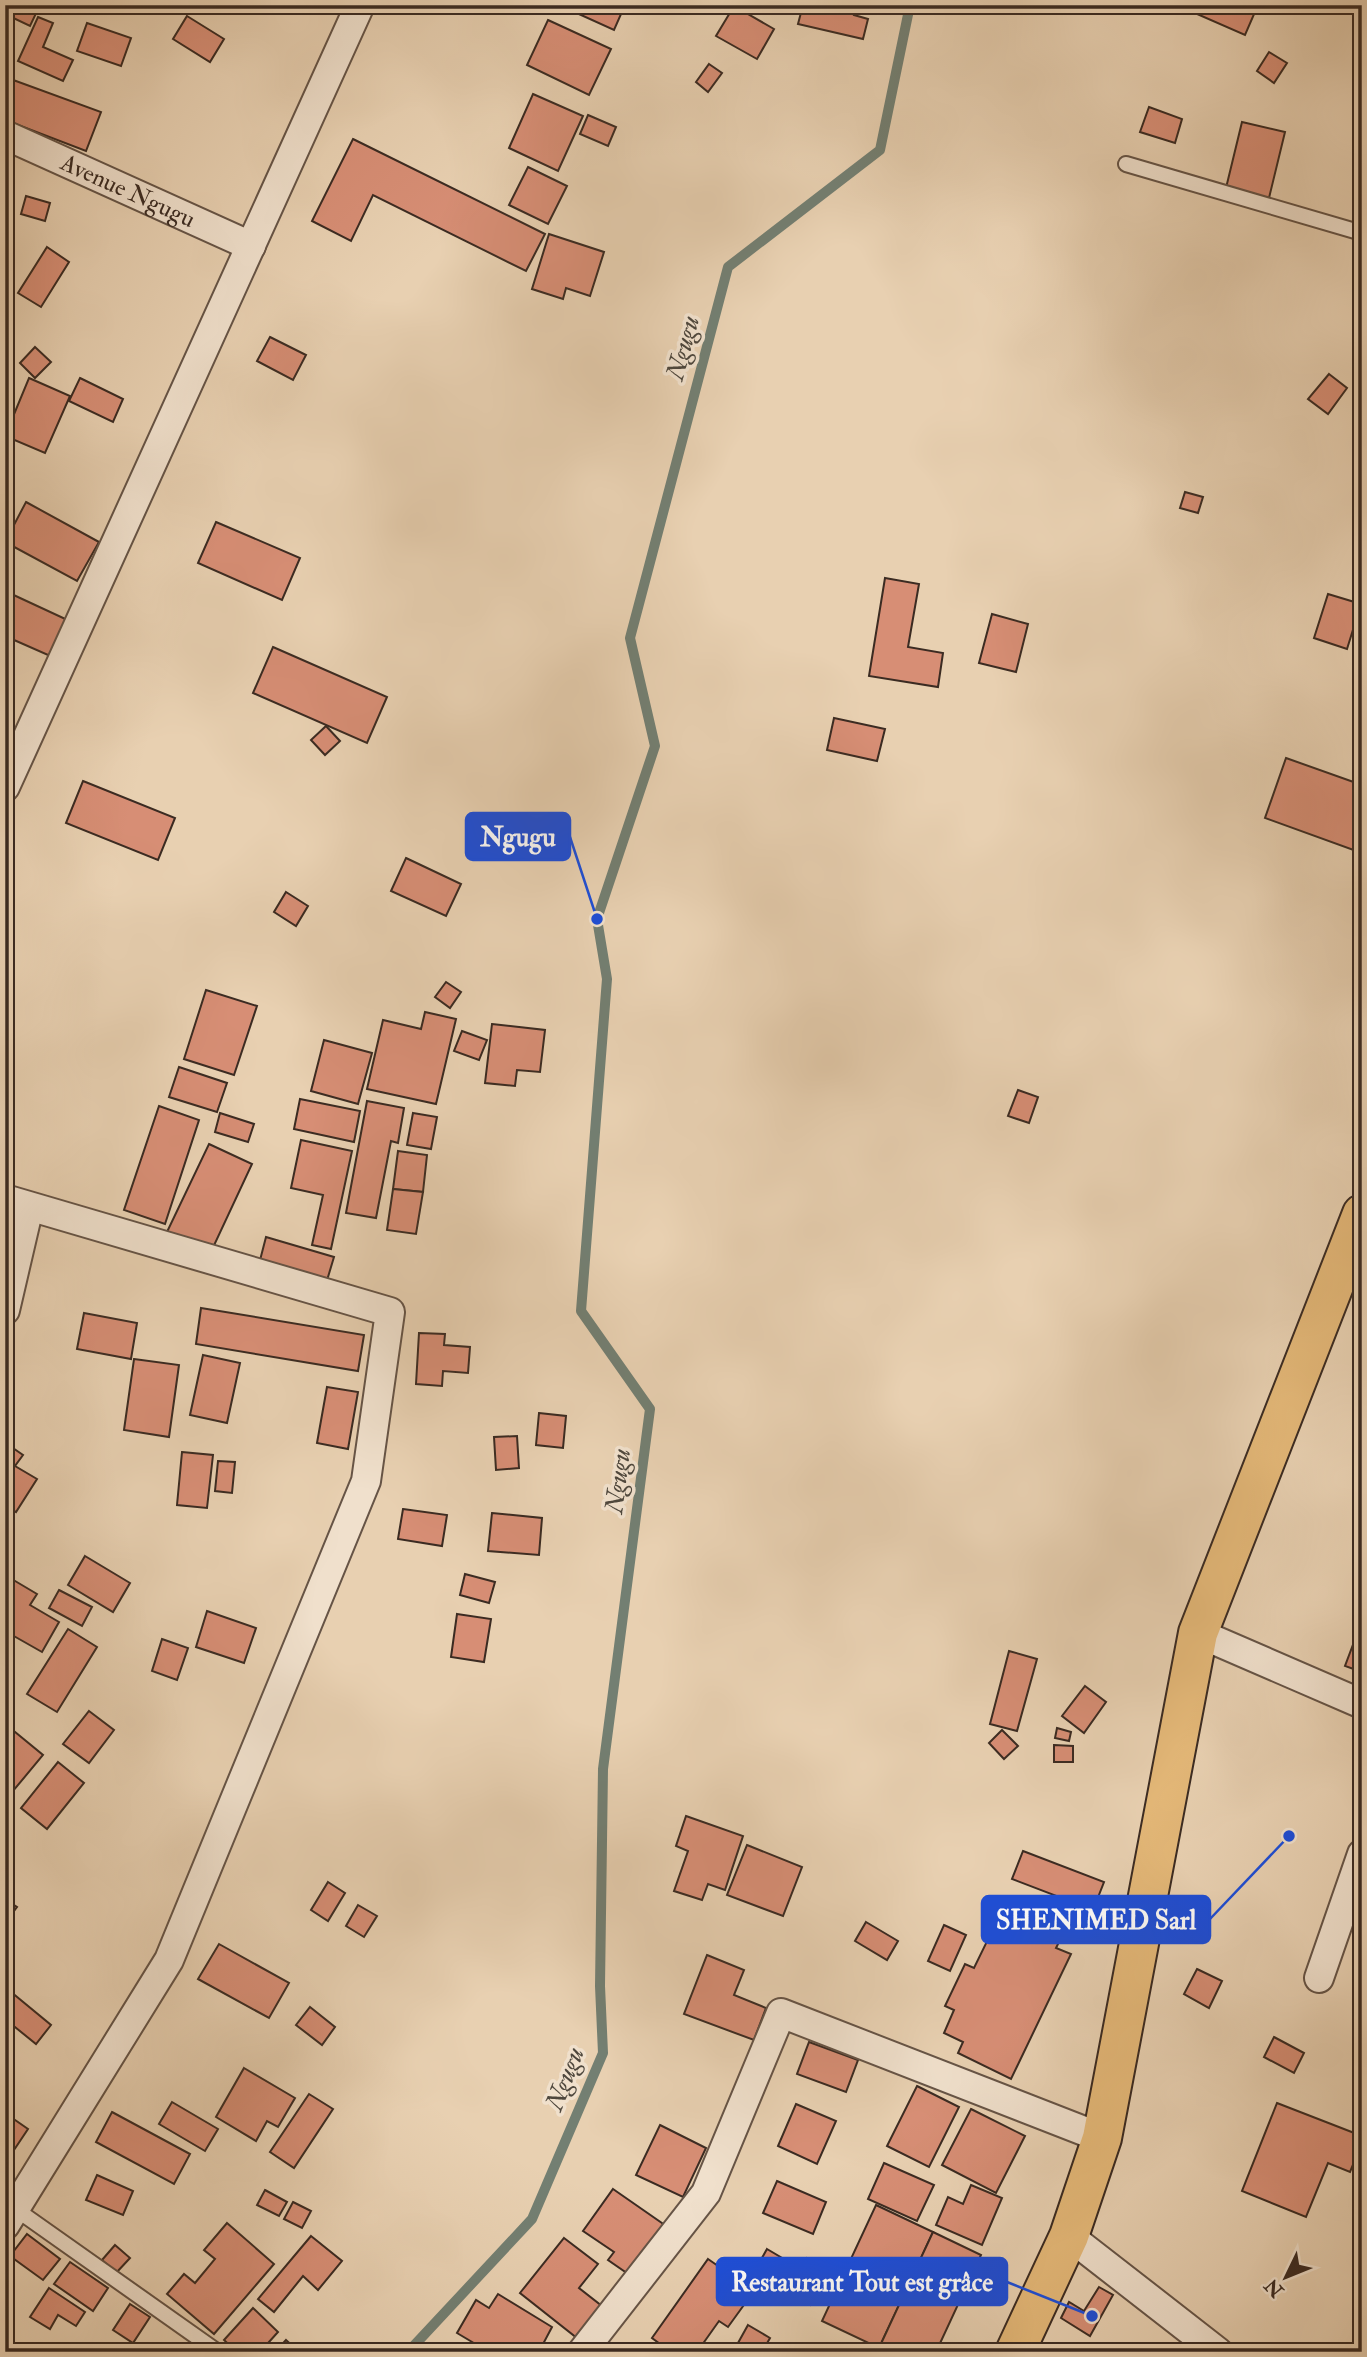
<svg xmlns="http://www.w3.org/2000/svg" width="1367" height="2357" viewBox="0 0 1367 2357" font-family="'IM FELL Double Pica',serif">
<style>
.lines{fill:none;stroke-linecap:round;stroke-linejoin:round}
.stream{stroke:#737f72;stroke-width:10}
.building{fill:#d78e75;stroke:#3b2b22;stroke-width:2}
.lane-casing{stroke:#665446;stroke-width:18}
.street-casing{stroke:#665446;stroke-width:32}
.primary-casing{stroke:#3b2b22;stroke-width:42}
.lane{stroke:#f0e0cc;stroke-width:14}
.street{stroke:#f0e0cc;stroke-width:28}
.primary{stroke:#e4b878;stroke-width:38}
.labels{text-anchor:middle;dominant-baseline:central;stroke-width:7;stroke-linejoin:round;paint-order:stroke}
.street-label{font-size:24px;fill:#3b2b22;stroke:#f0e0cc}
.water-label{font-size:26px;font-style:italic;fill:#4e473d;stroke:#f0e0cc}
.leader{fill:none;stroke:#1d4ed8;stroke-width:2.5}
.callout-dot{fill:#1d4ed8;stroke:#f0e0cc;stroke-width:2.5}
.callout{fill:#1d4ed8;stroke:#1d4ed8;stroke-width:2.5}
.callout-label{font-size:26px;text-anchor:middle;font-weight:bold;fill:#fff}
</style>
<rect width="100%" height="100%" fill="#e8d0b1"/>
<filter id="stains"><feTurbulence type="fractalNoise" baseFrequency=".00286" numOctaves="4"/><feColorMatrix values="0 0 0 0 .2 0 0 0 0 .09 0 0 0 0 .02 0 0 0 .5 -.17"/></filter>
<radialGradient id="worn" r=".72"><stop offset=".6" stop-color="#630" stop-opacity="0"/><stop offset="1" stop-color="#630" stop-opacity=".3"/></radialGradient>
<g class="lines">
<polyline class="stream" points="408,2352 532,2219 603,2053 600,1986 603,1769 650,1409 581,1311 607,979 597,919 655,746 630,638 728,267 880,150 910,5"/>
</g>
<g class="building">
<polygon points="5,5 40,5 30,26 5,14"/>
<polygon points="559,5 625,5 614,30"/>
<polygon points="803,5 857,5 854,15 868,19 863,39 798,24"/>
<polygon points="1201,5 1258,5 1245,35 1197,14"/>
<polygon points="734,6 774,29 757,59 716,36"/>
<polygon points="187,16 224,39 210,62 173,39"/>
<polygon points="38,17 53,23 43,47 73,60 63,81 18,61"/>
<polygon points="548,20 611,49 589,95 527,65"/>
<polygon points="87,23 131,38 121,66 77,51"/>
<polygon points="1269,52 1287,63 1274,83 1257,71"/>
<polygon points="709,64 722,73 708,92 696,82"/>
<polygon points="5,77 101,112 86,151 5,120"/>
<polygon points="533,94 583,116 558,171 509,148"/>
<polygon points="1149,107 1182,119 1175,143 1140,132"/>
<polygon points="588,115 616,127 608,146 580,134"/>
<polygon points="1242,122 1285,132 1269,198 1226,188"/>
<polygon points="353,139 545,234 526,271 373,195 351,241 312,221"/>
<polygon points="528,167 567,186 548,224 509,205"/>
<polygon points="26,196 50,203 45,221 21,214"/>
<polygon points="549,234 604,252 590,296 566,288 563,299 532,289"/>
<polygon points="47,247 69,262 41,307 18,293"/>
<polygon points="270,337 306,355 293,380 257,361"/>
<polygon points="35,347 51,362 35,378 20,363"/>
<polygon points="1329,374 1347,388 1328,414 1308,399"/>
<polygon points="29,378 70,396 45,453 5,436"/>
<polygon points="80,378 123,399 113,422 69,401"/>
<polygon points="1185,492 1203,497 1198,513 1180,508"/>
<polygon points="26,502 99,542 77,581 5,542"/>
<polygon points="216,522 300,558 282,600 198,563"/>
<polygon points="885,578 919,584 908,647 943,653 938,687 869,676"/>
<polygon points="5,591 74,623 57,659 5,636"/>
<polygon points="1328,594 1361,604 1347,649 1314,638"/>
<polygon points="992,614 1028,624 1016,672 979,663"/>
<polygon points="273,647 387,697 367,743 253,693"/>
<polygon points="834,718 885,729 877,761 827,750"/>
<polygon points="326,726 340,741 325,755 311,740"/>
<polygon points="1286,758 1362,785 1362,845 1359,852 1265,818"/>
<polygon points="83,781 175,818 158,860 66,823"/>
<polygon points="406,858 461,884 446,916 391,891"/>
<polygon points="286,892 308,906 296,926 274,912"/>
<polygon points="446,982 461,992 450,1008 435,997"/>
<polygon points="206,990 257,1006 234,1075 184,1059"/>
<polygon points="425,1012 456,1019 436,1104 367,1089 383,1020 421,1029"/>
<polygon points="492,1024 545,1030 540,1072 517,1070 515,1086 485,1083"/>
<polygon points="462,1031 487,1040 479,1060 454,1051"/>
<polygon points="324,1040 372,1053 358,1104 311,1091"/>
<polygon points="179,1067 227,1083 217,1112 169,1097"/>
<polygon points="1018,1090 1038,1097 1029,1123 1008,1116"/>
<polygon points="300,1099 360,1111 354,1142 294,1129"/>
<polygon points="367,1101 404,1108 398,1143 391,1141 376,1218 346,1213"/>
<polygon points="159,1106 199,1120 165,1224 124,1210"/>
<polygon points="220,1113 254,1124 248,1142 215,1132"/>
<polygon points="413,1113 437,1117 431,1149 407,1145"/>
<polygon points="301,1140 352,1151 331,1249 312,1245 323,1195 291,1188"/>
<polygon points="209,1144 252,1164 210,1254 166,1234"/>
<polygon points="398,1151 427,1155 423,1192 393,1189"/>
<polygon points="393,1189 423,1192 416,1234 387,1230"/>
<polygon points="266,1237 334,1257 325,1287 258,1268"/>
<polygon points="201,1308 364,1335 358,1371 196,1344"/>
<polygon points="84,1313 137,1323 131,1359 77,1349"/>
<polygon points="419,1333 445,1334 444,1345 470,1347 468,1373 443,1371 442,1386 416,1384"/>
<polygon points="203,1355 240,1363 227,1423 190,1415"/>
<polygon points="134,1359 179,1365 169,1437 124,1430"/>
<polygon points="327,1387 358,1392 348,1449 317,1443"/>
<polygon points="539,1413 566,1416 563,1448 536,1445"/>
<polygon points="517,1436 519,1468 496,1470 494,1437"/>
<polygon points="10,1446 23,1455 15,1466 37,1479 16,1512 5,1505 5,1453"/>
<polygon points="182,1452 213,1455 207,1508 177,1505"/>
<polygon points="218,1461 235,1462 232,1493 215,1491"/>
<polygon points="403,1509 447,1515 442,1546 398,1539"/>
<polygon points="492,1513 542,1518 539,1555 488,1551"/>
<polygon points="85,1556 130,1583 113,1612 68,1585"/>
<polygon points="465,1574 495,1582 489,1603 460,1595"/>
<polygon points="5,1575 37,1594 30,1605 59,1622 42,1652 5,1631"/>
<polygon points="59,1590 92,1607 82,1626 49,1608"/>
<polygon points="207,1611 256,1628 244,1663 196,1647"/>
<polygon points="457,1614 491,1619 484,1662 451,1657"/>
<polygon points="68,1629 97,1647 57,1712 27,1694"/>
<polygon points="1357,1634 1362,1636 1362,1672 1345,1666"/>
<polygon points="162,1639 188,1648 177,1680 152,1671"/>
<polygon points="1009,1651 1037,1659 1017,1731 990,1724"/>
<polygon points="1085,1686 1106,1702 1084,1733 1062,1716"/>
<polygon points="89,1711 114,1730 89,1763 63,1744"/>
<polygon points="9,1727 43,1755 8,1797 5,1795 5,1732"/>
<polygon points="1057,1728 1071,1732 1069,1741 1055,1738"/>
<polygon points="1002,1730 1018,1746 1004,1759 989,1743"/>
<polygon points="1054,1745 1073,1746 1073,1762 1054,1762"/>
<polygon points="58,1762 84,1783 47,1829 21,1808"/>
<polygon points="686,1816 743,1836 725,1890 708,1884 702,1900 674,1891 688,1851 676,1846"/>
<polygon points="747,1845 802,1867 783,1916 727,1895"/>
<polygon points="1023,1851 1104,1882 1093,1910 1012,1879"/>
<polygon points="328,1882 345,1893 328,1921 311,1910"/>
<polygon points="5,1899 17,1907 5,1923"/>
<polygon points="358,1905 377,1916 364,1937 346,1926"/>
<polygon points="1023,1920 1061,1938 1056,1948 1071,1954 1011,2079 958,2053 963,2042 944,2033 954,2010 945,2006 965,1964 974,1968 994,1927 1014,1937"/>
<polygon points="866,1922 898,1941 887,1960 855,1941"/>
<polygon points="944,1925 966,1935 950,1971 928,1961"/>
<polygon points="219,1944 289,1983 269,2018 198,1979"/>
<polygon points="707,1955 744,1970 734,1995 766,2008 754,2040 684,2014"/>
<polygon points="1197,1969 1222,1981 1209,2008 1184,1994"/>
<polygon points="5,1987 51,2025 36,2044 5,2019"/>
<polygon points="310,2007 335,2027 322,2045 296,2025"/>
<polygon points="1274,2037 1304,2053 1294,2073 1264,2057"/>
<polygon points="809,2042 858,2060 846,2092 797,2074"/>
<polygon points="244,2068 295,2098 278,2127 267,2121 256,2141 216,2117"/>
<polygon points="917,2086 959,2107 929,2167 887,2146"/>
<polygon points="309,2094 333,2109 294,2168 270,2152"/>
<polygon points="172,2102 218,2129 205,2151 159,2124"/>
<polygon points="1277,2103 1362,2136 1362,2143 1350,2172 1328,2163 1306,2217 1242,2191"/>
<polygon points="796,2104 836,2121 817,2164 778,2146"/>
<polygon points="971,2109 1025,2136 996,2193 942,2165"/>
<polygon points="112,2112 190,2154 174,2184 96,2142"/>
<polygon points="5,2113 28,2129 12,2153 5,2149"/>
<polygon points="660,2125 706,2148 683,2197 636,2175"/>
<polygon points="884,2163 934,2185 917,2221 868,2199"/>
<polygon points="97,2175 133,2191 123,2215 86,2200"/>
<polygon points="777,2181 826,2202 813,2234 763,2213"/>
<polygon points="971,2185 1002,2198 982,2245 936,2225 948,2197 963,2204"/>
<polygon points="613,2189 682,2237 647,2287 608,2260 614,2252 583,2231"/>
<polygon points="265,2190 287,2202 279,2216 257,2205"/>
<polygon points="293,2202 311,2211 302,2228 284,2219"/>
<polygon points="876,2205 933,2232 879,2348 822,2321"/>
<polygon points="227,2223 274,2264 214,2334 167,2294 184,2274 195,2283 215,2259 204,2250"/>
<polygon points="933,2232 981,2255 936,2352 888,2352 879,2348"/>
<polygon points="27,2234 60,2259 43,2280 10,2256"/>
<polygon points="311,2236 342,2261 318,2290 303,2276 274,2312 258,2299"/>
<polygon points="564,2238 598,2264 579,2288 607,2310 582,2342 520,2293"/>
<polygon points="115,2245 130,2258 116,2273 102,2260"/>
<polygon points="767,2249 801,2269 807,2258 830,2271 810,2305 754,2272"/>
<polygon points="708,2259 754,2291 728,2327 719,2321 697,2352 671,2352 652,2338"/>
<polygon points="70,2262 108,2288 93,2311 54,2284"/>
<polygon points="1099,2287 1113,2295 1090,2336 1061,2318 1069,2302 1084,2311"/>
<polygon points="49,2288 85,2312 76,2326 58,2315 50,2329 30,2317"/>
<polygon points="498,2294 552,2327 543,2344 557,2352 489,2352 457,2333 476,2300 489,2308"/>
<polygon points="130,2304 150,2317 133,2343 113,2330"/>
<polygon points="253,2308 278,2332 260,2352 237,2352 224,2340"/>
<polygon points="748,2325 770,2338 762,2352 733,2352"/>
<polygon points="286,2340 299,2352 275,2352"/>
<polygon points="1168,2345 1177,2352 1163,2352"/>
</g>
<g class="lines">
<g class="lane-casing">
<g id="lane">
<polyline points="1126,164 1362,233"/>
<polyline points="17,2210 218,2352"/>
</g>
</g>
<g class="street-casing">
<g id="street">
<path id="s1" d="M5,135l246,111"/>
<polyline points="5,787 360,5"/>
<polyline points="5,1199 390,1312 366,1481 169,1960 5,2225"/>
<polyline points="5,1310 29,1207"/>
<polyline points="1198,1633 1362,1704"/>
<polyline points="1319,1978 1362,1854"/>
<polyline points="1069,2236 1218,2352"/>
<polyline points="582,2352 706,2193 781,2013 1102,2138"/>
</g>
</g>
<g class="primary-casing">
<polyline id="primary" points="1015,2352 1069,2236 1102,2138 1198,1633 1362,1214"/>
</g>
<use href="#lane" class="lane"/>
<use href="#street" class="street"/>
<use href="#primary" class="primary"/>
</g>
<g class="labels">
<g class="street-label">
<text stroke="none"><textPath href="#s1" startOffset="135">Avenue Ngugu</textPath></text>
</g>
<g class="water-label">
<text transform="translate(683 348) rotate(-75)">Ngugu</text>
<text transform="translate(618 1481) rotate(-83)">Ngugu</text>
<text transform="translate(565 2079) rotate(-69)">Ngugu</text>
</g>
</g>
<path class="leader" d="M597 919L570 837M1289 1836L1210 1919M1092 2316L1007 2282"/>
<g class="callout-dot">
<circle cx="597" cy="919" r="7"/>
<circle cx="1289" cy="1836" r="7"/>
<circle cx="1092" cy="2316" r="7"/>
</g>
<g class="callout">
<rect x="466" y="813" width="104" height="47" rx="7"/>
<rect x="982" y="1896" width="228" height="47" rx="7"/>
<rect x="717" y="2258" width="290" height="47" rx="7"/>
</g>
<g class="callout-label">
<text x="518" y="846">Ngugu</text>
<text x="1096" y="1929">SHENIMED Sarl</text>
<text x="862" y="2291">Restaurant Tout est grâce</text>
</g>
<rect width="1367" height="2357" fill="none" stroke="#e8d0b1" stroke-width="28"/>
<rect x="7" y="7" width="1353" height="2343" fill="none" stroke="#3b2b22" stroke-width="3.5"/>
<rect x="14" y="14" width="1339" height="2329" fill="none" stroke="#3b2b22" stroke-width="2"/>
<g transform="translate(1286 2277) rotate(227)" stroke="#f0e0cc" stroke-width="5" paint-order="stroke">
<path d="M0-5L12 26L0 18L-12 26Z" fill="#3b2b22"/>
<text y="-10" font-size="19" font-weight="bold" text-anchor="middle" fill="#3b2b22">N</text>
</g>
<rect width="100%" height="100%" filter="url(#stains)"/>
<rect width="100%" height="100%" fill="url(#worn)"/>
</svg>
